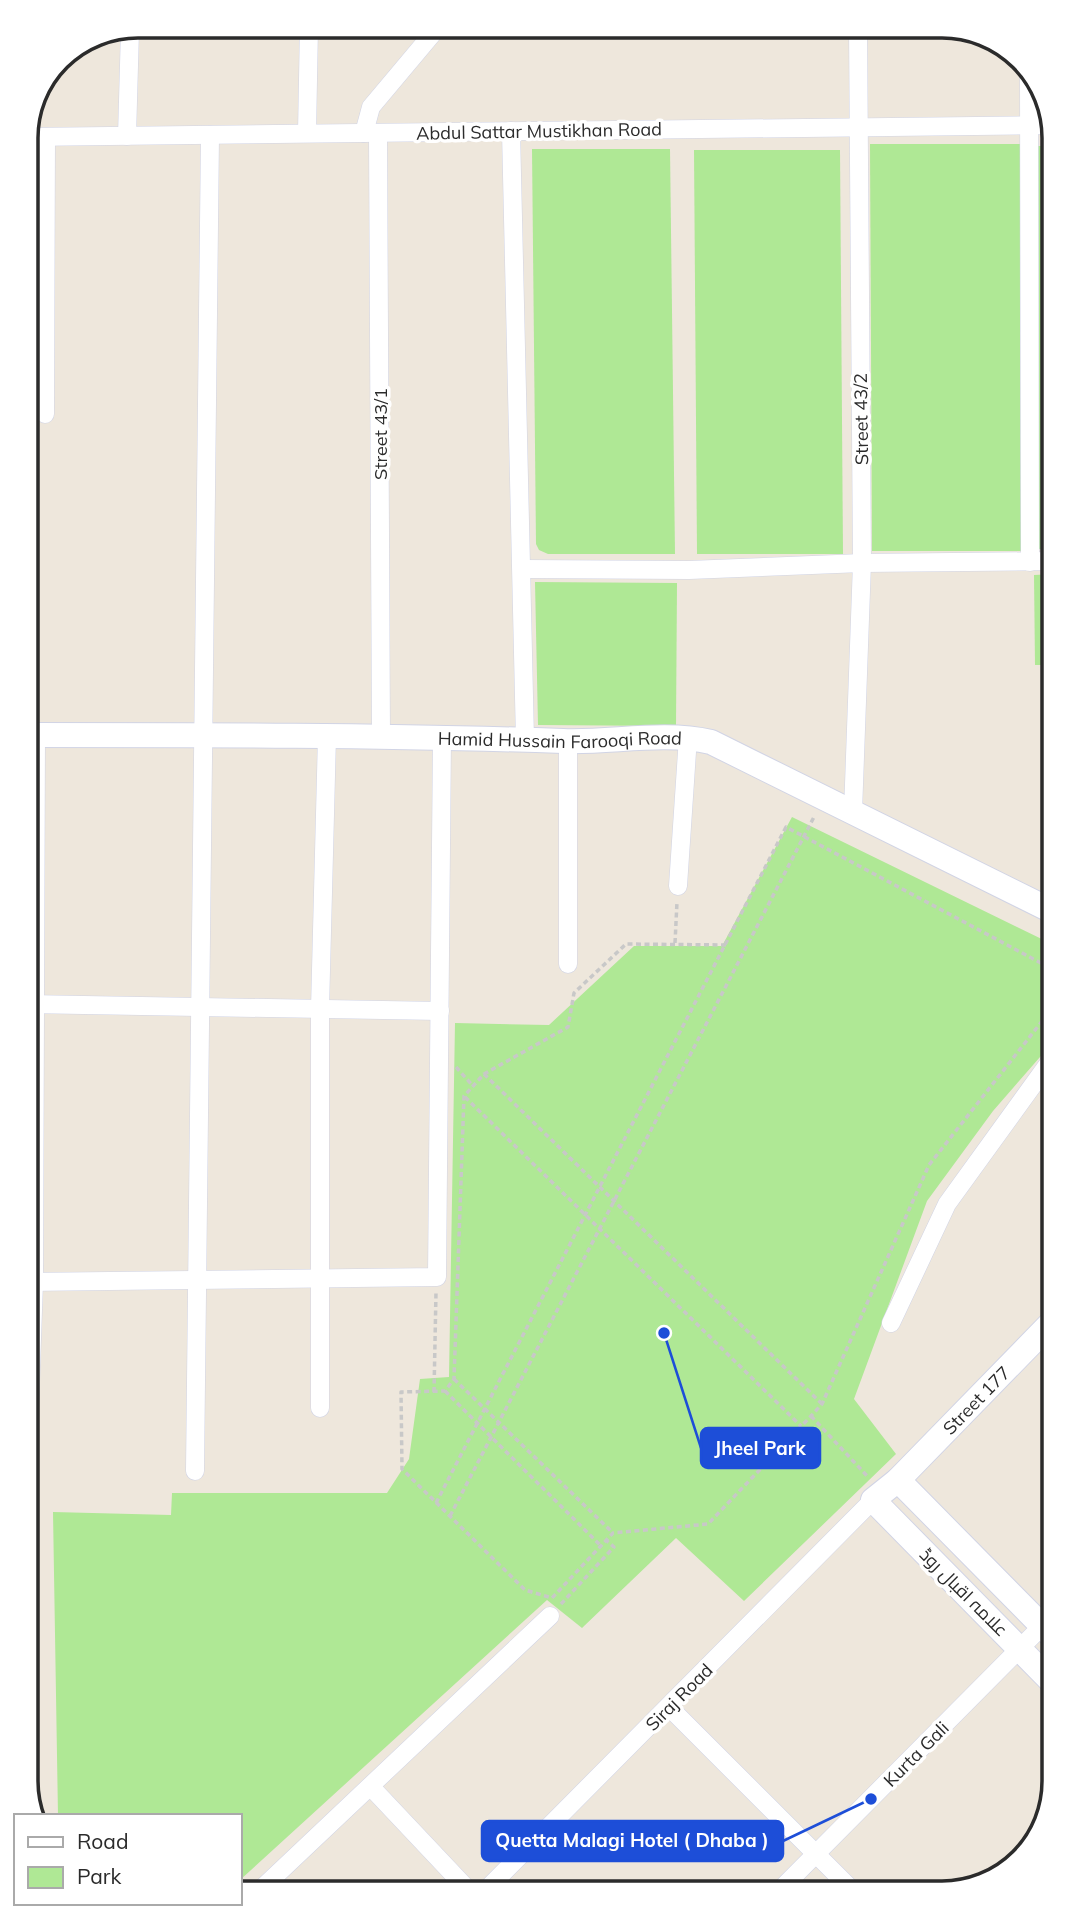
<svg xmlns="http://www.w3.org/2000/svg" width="1080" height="1919" viewBox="0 0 1080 1919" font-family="Mulish,Cairo,sans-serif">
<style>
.green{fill:#afe895}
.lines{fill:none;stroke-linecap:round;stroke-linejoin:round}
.street-casing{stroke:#d1d4e5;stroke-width:19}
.secondary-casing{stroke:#d1d4e5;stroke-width:26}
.path{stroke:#c8c8c8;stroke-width:3.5;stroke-dasharray:5 3.5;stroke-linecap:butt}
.street{stroke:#fff;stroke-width:18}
.secondary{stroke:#fff;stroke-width:24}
.labels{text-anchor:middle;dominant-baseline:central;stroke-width:7;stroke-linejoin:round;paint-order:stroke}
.street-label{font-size:18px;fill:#2b2b2b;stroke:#fff}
.rim{fill:none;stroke:#2b2b2b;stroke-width:3.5}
.leader{fill:none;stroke:#1d4ed8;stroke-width:2.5}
.callout-dot{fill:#1d4ed8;stroke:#fff;stroke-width:2.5}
.callout{fill:#1d4ed8;stroke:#1d4ed8;stroke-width:2.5}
.callout-label{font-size:19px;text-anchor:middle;font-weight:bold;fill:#fff}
</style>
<rect width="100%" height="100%" fill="#eee7dc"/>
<g class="green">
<polygon points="870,144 1020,144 1021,551 872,551"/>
<polygon points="1034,146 1054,146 1054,549 1037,549"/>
<polygon points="532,149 670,149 675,554 548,554 539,550 536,544"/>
<polygon points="694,150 840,150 843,554 697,554"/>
<polygon points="1054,574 1054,665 1035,665 1034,575"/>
<polygon points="535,582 677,583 676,726 538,725"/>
<polygon points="792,817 1054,945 1054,1041 993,1111 927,1201 854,1399 896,1454 744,1601 676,1538 582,1628 547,1600 240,1880 240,1816 58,1816 53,1512 171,1515 172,1493 387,1493 409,1459 420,1379 449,1377 455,1023 549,1025 634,946 722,946"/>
</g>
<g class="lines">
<g class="street-casing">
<g id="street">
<polyline points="1029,74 1030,562"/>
<polyline points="511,131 525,740"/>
<polyline points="307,133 309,26"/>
<polyline points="364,133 371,107 439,26"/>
<polyline points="378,133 381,736"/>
<polyline points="127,136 130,30"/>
<polyline points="26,137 1051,125"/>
<polyline points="45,414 46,137"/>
<polyline points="523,569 689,570 862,563 1054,561"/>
<polyline points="568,742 568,964"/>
<polyline points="853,812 862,563 858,26"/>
<polyline points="678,886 688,737"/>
<polyline points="26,1004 440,1011"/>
<polyline points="26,1282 437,1277 442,738"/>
<polyline points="891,1323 947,1204 1054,1056"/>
<polyline points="320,1408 320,1009 327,736"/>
<polyline points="195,1471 210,135"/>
<polyline points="27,1480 34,1282 36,735"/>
<polyline points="26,1535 30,1795"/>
<polyline points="669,1707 855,1893"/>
<polyline points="371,1787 471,1893"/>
<polyline points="257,1893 550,1616"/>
<polyline points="483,1893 873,1500"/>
<polyline points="777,1893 1054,1614"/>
</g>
</g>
<g class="secondary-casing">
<g id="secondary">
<path id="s1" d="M26,735c179,0 358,0 537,6 49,2 99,-10 148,1l343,170"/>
<polyline points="898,1480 1054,1638"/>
<path id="s2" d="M1054,1684l-181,-184 25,-20 156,-160"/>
</g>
</g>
<g class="path">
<polyline points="675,943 677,902"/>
<polyline points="726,945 626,944 574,993 568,1027 484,1074 464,1096 454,1379 445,1391 401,1392 402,1469 525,1590 552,1598 613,1533 708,1524 811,1416 822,1404 929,1165 1054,1006"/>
<polyline points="456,1067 473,1086"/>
<polyline points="484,1074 822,1404"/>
<polyline points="465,1097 801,1426"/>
<polyline points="454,1379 613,1533"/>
<polyline points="445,1391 602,1547"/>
<polyline points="434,1392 436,1292"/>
<polyline points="811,1416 869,1478"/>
<polyline points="436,1503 786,827 1054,970"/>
<polyline points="450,1516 815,815"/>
<polyline points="561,1604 614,1547 607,1541"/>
</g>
<use href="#street" class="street"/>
<use href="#secondary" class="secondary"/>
</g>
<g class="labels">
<g class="street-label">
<text transform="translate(539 131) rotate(-1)">Abdul Sattar Mustikhan Road</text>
<text transform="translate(861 419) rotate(-91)">Street 43/2</text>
<text transform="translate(380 434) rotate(-90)">Street 43/1</text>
<text stroke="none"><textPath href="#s1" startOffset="534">Hamid Hussain Farooqi Road</textPath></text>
<text stroke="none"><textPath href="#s2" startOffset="402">Street 177</textPath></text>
<text transform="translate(964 1592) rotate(45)">علامہ اقبال روڈ</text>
<text transform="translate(679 1697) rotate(-45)">Siraj Road</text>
<text transform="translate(916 1754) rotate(-45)">Kurta Gali</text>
</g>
</g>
<path d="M0 0H1080V1919H0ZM138 38H942A100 100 0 0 1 1042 138V1781A100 100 0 0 1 942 1881H138A100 100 0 0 1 38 1781V138A100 100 0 0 1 138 38Z" fill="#fff" fill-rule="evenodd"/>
<path class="rim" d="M138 38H942A100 100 0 0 1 1042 138V1781A100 100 0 0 1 942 1881H138A100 100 0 0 1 38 1781V138A100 100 0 0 1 138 38Z"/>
<path class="leader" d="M664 1333L701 1448M871 1799L783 1841"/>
<g class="callout-dot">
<circle cx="664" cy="1333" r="7"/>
<circle cx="871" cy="1799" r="7"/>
</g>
<g class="callout">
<rect x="701" y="1428" width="119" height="40" rx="7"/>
<rect x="482" y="1821" width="301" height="40" rx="7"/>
</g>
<g class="callout-label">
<text x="760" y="1455">Jheel Park</text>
<text x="632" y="1847">Quetta Malagi Hotel ( Dhaba )</text>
</g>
<rect x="14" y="1814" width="228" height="91" fill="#ffffff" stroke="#aaaaaa" stroke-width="2"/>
<rect x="28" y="1837" width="35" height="10" fill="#ffffff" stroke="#aaaaaa" stroke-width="2"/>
<text x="77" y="1849" font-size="21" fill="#2b2b2b">Road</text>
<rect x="28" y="1867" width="35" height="21" fill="#afe895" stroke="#aaaaaa" stroke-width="2"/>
<text x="77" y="1884" font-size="21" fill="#2b2b2b">Park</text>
</svg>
